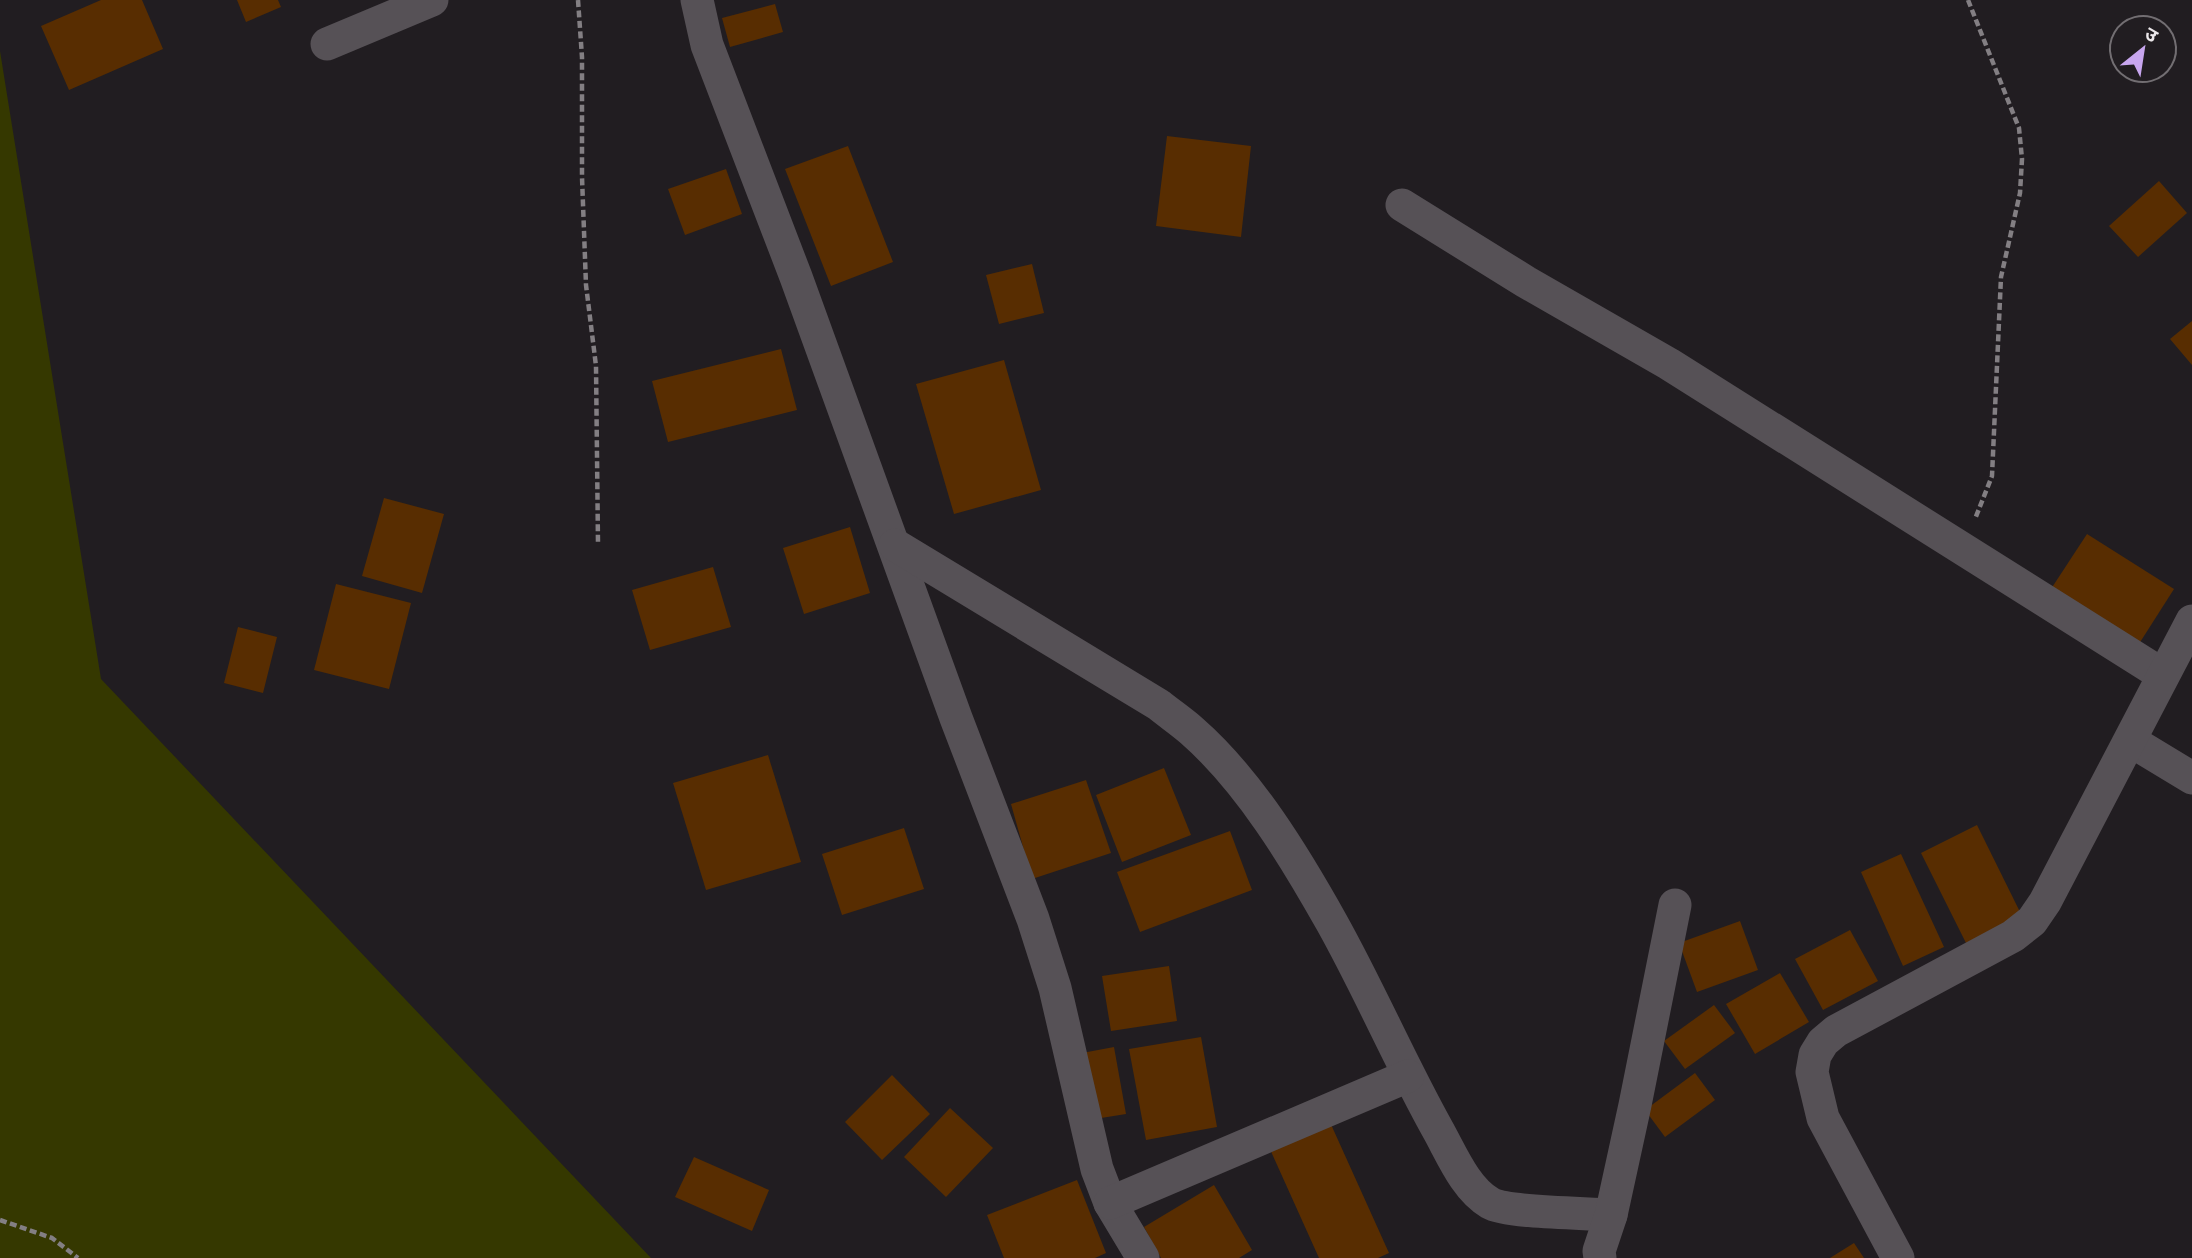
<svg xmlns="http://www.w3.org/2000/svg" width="2192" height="1258" viewBox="0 0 2192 1258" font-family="Raleway,'Noto Sans Devanagari',sans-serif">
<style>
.green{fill:#353800}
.building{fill:#582d01}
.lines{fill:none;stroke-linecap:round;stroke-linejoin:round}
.path{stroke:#837f83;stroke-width:4.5;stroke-dasharray:7 3.5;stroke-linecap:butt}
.minor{stroke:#565156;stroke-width:33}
</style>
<rect width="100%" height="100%" fill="#211d21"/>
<polygon class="green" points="0,51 101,679 651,1258 0,1258"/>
<g class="building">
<polygon points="101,0 142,0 163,49 69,90 41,26"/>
<polygon points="237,0 278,0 281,7 246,22"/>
<polygon points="775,4 783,32 730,47 722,18"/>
<polygon points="1167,136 1251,146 1241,237 1156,226"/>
<polygon points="848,146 893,262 831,286 785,169"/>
<polygon points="726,169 742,214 685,235 668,189"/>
<polygon points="2159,181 2187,213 2138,257 2109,226"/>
<polygon points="1032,264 1044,313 999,324 986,275"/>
<polygon points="2192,321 2192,365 2170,339"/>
<polygon points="781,349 797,410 668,442 652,381"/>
<polygon points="1004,360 1041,490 954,514 916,384"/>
<polygon points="384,498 444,514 422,593 362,576"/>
<polygon points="850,527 870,593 804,614 783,548"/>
<polygon points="2087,534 2174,589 2137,647 2049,592"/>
<polygon points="713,567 731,627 650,650 632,590"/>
<polygon points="336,584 411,603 389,689 314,670"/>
<polygon points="238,627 277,637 263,693 224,683"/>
<polygon points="768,755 801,862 706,890 673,783"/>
<polygon points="1164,768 1191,835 1122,862 1096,795"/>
<polygon points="1086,780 1111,853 1032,879 1011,804"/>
<polygon points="1977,825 2022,916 1966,943 1921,853"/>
<polygon points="904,828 924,889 842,915 822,854"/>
<polygon points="1230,831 1252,890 1140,932 1117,872"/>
<polygon points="1901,854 1944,947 1903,966 1861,872"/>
<polygon points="1740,921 1758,970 1697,992 1679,943"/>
<polygon points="1850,930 1878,981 1823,1010 1795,959"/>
<polygon points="1169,966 1177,1021 1111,1031 1102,976"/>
<polygon points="1780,973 1809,1022 1755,1054 1726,1004"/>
<polygon points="1714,1005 1735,1033 1685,1069 1664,1041"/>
<polygon points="1201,1037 1217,1127 1146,1140 1129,1049"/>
<polygon points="1114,1047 1126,1114 1095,1119 1082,1053"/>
<polygon points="1695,1073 1715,1100 1665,1137 1645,1110"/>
<polygon points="892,1075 930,1114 882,1160 845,1122"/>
<polygon points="950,1108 993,1148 946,1197 904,1157"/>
<polygon points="1329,1120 1389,1253 1378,1258 1319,1258 1269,1147"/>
<polygon points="694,1157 769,1190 752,1231 675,1197"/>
<polygon points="1077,1180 1106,1253 1095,1258 1004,1258 987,1215"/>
<polygon points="1214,1185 1252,1250 1239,1258 1161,1258 1144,1227"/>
<polygon points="1854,1243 1864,1258 1830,1258"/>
</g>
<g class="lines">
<g class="path">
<polyline points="578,0 582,57 582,177 586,285 596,366 598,544"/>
<polyline points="1968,0 2019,128 2022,159 2020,193 2001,277 1992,476 1975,519"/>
<polyline points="0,1220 52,1238 78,1258"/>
</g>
<g class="minor">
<polyline points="697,0 707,45 796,277 956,718 1033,919 1055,988 1097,1169 1110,1203 1143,1258"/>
<polyline points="327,44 432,0"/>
<polyline points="1402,205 1526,282 1669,364 2163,675"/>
<path d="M895,545l264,160c11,9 23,17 33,26 57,50 103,126 140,192 38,68 68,139 106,207 14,25 27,58 52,73 17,10 96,10 121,12"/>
<polyline points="2131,741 2192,778"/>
<polyline points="1110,1203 1408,1076"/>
<polyline points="1600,1258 1599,1251 1611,1215 1635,1105 1675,905"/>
<polyline points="1898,1258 1823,1118 1812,1072 1815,1055 1823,1042 1836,1031 2013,936 2032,921 2045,902 2192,621"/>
</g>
</g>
<g transform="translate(2143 49) rotate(30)"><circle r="33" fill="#211d21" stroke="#726e72" stroke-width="2"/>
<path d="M0-5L12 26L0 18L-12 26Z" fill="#c8a6ef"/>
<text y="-10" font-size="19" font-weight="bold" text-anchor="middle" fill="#ece8eb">उ</text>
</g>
</svg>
